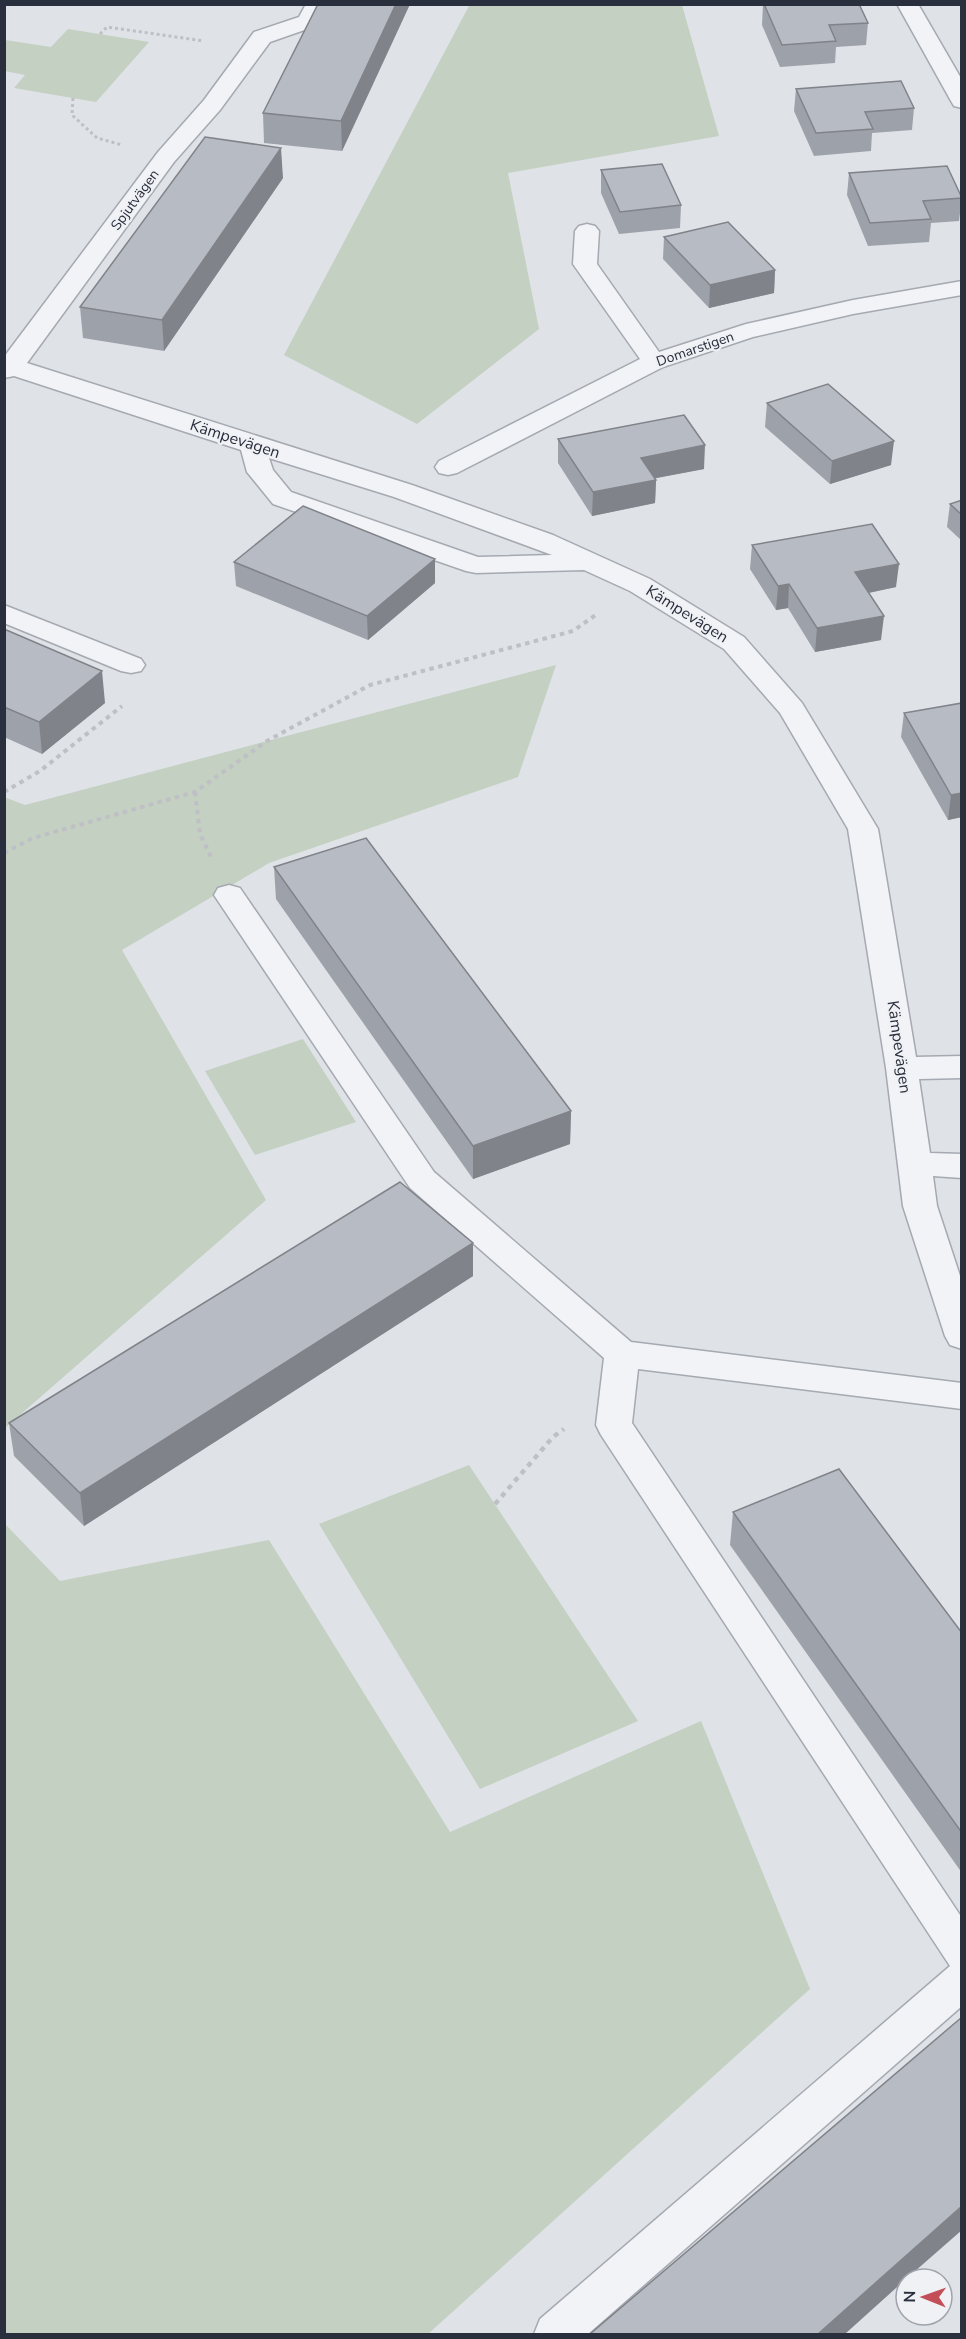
<svg xmlns="http://www.w3.org/2000/svg" width="966" height="2339" viewBox="0 0 966 2339" font-family="'Nunito Sans',sans-serif">
<style>
.green{fill:#c4d0c1}
.lines{fill:none;stroke-linecap:round;stroke-linejoin:round}
.minor-casing{stroke:#a5a9b1;stroke-width:3}
.path-far2{stroke:#bec0c6;stroke-width:3;stroke-dasharray:3 3;stroke-linecap:butt}
.path-far1{stroke:#bec0c6;stroke-width:4;stroke-dasharray:4.5 4.5;stroke-linecap:butt}
.path{stroke:#bec0c6;stroke-width:4.5;stroke-dasharray:5 5;stroke-linecap:butt}
.minor{fill:#f2f3f6;fill-rule:evenodd}
.wall{fill:#9da1a9}
.shaded-wall{fill:#808389}
.building{fill:#b7bbc4;stroke:#808389;stroke-width:1.5}
.labels{text-anchor:middle;dominant-baseline:central;stroke-width:4.5;stroke-linejoin:round;paint-order:stroke}
.far-street-label{font-size:14px;fill:#2a2f3d;stroke:#eff1f5}
.street-label{font-size:16px;fill:#2a2f3d;stroke:#eff1f5}
</style>
<rect width="100%" height="100%" fill="#dfe2e7"/>
<g class="green">
<polygon points="470,4 682,5 719,136 508,173 539,329 417,424 284,355"/>
<polygon points="68,29 149,42 96,102 14,88 25,75 5,71 5,40 51,47"/>
<polygon points="556,665 518,777 269,863 122,950 266,1200 5,1428 4,797 25,805"/>
<polygon points="303,1039 356,1122 255,1155 205,1071"/>
<polygon points="469,1465 638,1721 480,1789 319,1524"/>
<polygon points="5,1524 60,1581 269,1540 450,1832 701,1721 810,1989 428,2334 5,2334"/>
</g>
<g class="lines">
<g class="minor-casing">
<g id="minor">
<path d="M306,4h22l-12,22 -46,16 -50,68 -46,52 -147,201 385,122 141,50 97,44 94,58 58,66 76,126 38,228 46,-1v22l-43,1 11,74 32,1v24l-29,-2 4,30 25,76v67l-12,-4 -5,-9 -42,-130 -17,-138 -38,-239 -68,-116 -56,-64 -94,-58 -46,-21 -108,3 -10,-2 -193,-67 -26,-32 -6,-22 -227,-74 -10,2v-21l154,-205 46,-52 50,-68 45,-15zM269,458l125,39 158,58 -74,2 -187,-65 -18,-22z"/>
<polygon points="897,4 918,4 962,80 962,108 954,106 951,101"/>
<polygon points="587,224 595,226 599,231 597,264 659,352 746,324 853,300 962,281 962,295 853,314 753,337 663,367 457,473 448,475 439,473 435,467 439,461 640,359 573,264 575,231 579,226"/>
<polygon points="4,605 141,659 145,665 141,671 131,673 121,671 4,623"/>
<polygon points="229,885 240,888 434,1172 631,1342 962,1383 962,1409 638,1369 632,1423 962,1918 962,2006 588,2334 534,2334 540,2319 950,1966 601,1435 596,1425 604,1358 410,1188 214,895 218,888"/>
</g>
</g>
<g class="path-far2">
<polyline points="100,34 107,27 204,41"/>
<polyline points="73,98 72,115 97,138 122,145"/>
</g>
<g class="path-far1">
<polyline points="4,792 40,771 122,706"/>
<polyline points="195,792 200,834 211,857"/>
<polyline points="4,853 33,838 195,792 267,741 370,685 573,631 597,614"/>
</g>
<polyline class="path" points="495,1504 553,1437 564,1429"/>
<use href="#minor" class="minor"/>
</g>
<g class="wall">
<polygon points="318,4 410,4 342,151 264,143 263,113"/>
<polygon points="763,4 859,4 868,23 866,45 836,47 835,63 780,67 762,25"/>
<polygon points="796,89 914,108 912,130 872,133 871,151 814,156 794,111"/>
<polygon points="601,170 681,205 680,228 619,234 601,193"/>
<polygon points="849,173 962,197 959,221 931,223 929,242 868,246 847,195"/>
<polygon points="283,178 164,351 83,338 80,307"/>
<polygon points="664,237 775,270 774,293 709,308 663,259"/>
<polygon points="767,403 891,465 830,484 765,427"/>
<polygon points="558,439 704,469 655,478 656,480 655,503 592,516 558,463"/>
<polygon points="962,500 962,541 947,527 950,504"/>
<polygon points="752,545 896,587 869,593 881,640 815,652 788,608 776,610 750,569"/>
<polygon points="234,562 435,583 368,640 236,586"/>
<polygon points="4,629 105,703 42,754 4,737"/>
<polygon points="962,703 962,817 948,820 901,737 904,713"/>
<polygon points="274,867 571,1111 570,1144 473,1179 276,899"/>
<polygon points="473,1243 473,1276 84,1526 14,1456 9,1423"/>
<polygon points="733,1512 962,1633 962,1873 730,1545"/>
</g>
<g class="shaded-wall">
<polygon points="396,4 410,4 342,151 341,121"/>
<polygon points="281,148 283,178 164,351 162,320"/>
<polygon points="775,270 774,293 709,308 710,285"/>
<polygon points="894,441 891,465 830,484 832,461"/>
<polygon points="705,445 704,469 641,481 641,458"/>
<polygon points="656,480 655,503 592,516 593,492"/>
<polygon points="435,559 435,583 368,640 367,616"/>
<polygon points="899,564 896,587 853,596 855,572"/>
<polygon points="789,584 788,608 776,610 778,586"/>
<polygon points="884,616 881,640 815,652 817,628"/>
<polygon points="102,671 105,703 42,754 39,722"/>
<polygon points="962,793 962,817 948,820 951,795"/>
<polygon points="571,1111 570,1144 473,1179 473,1146"/>
<polygon points="473,1243 473,1276 84,1526 80,1493"/>
<polygon points="962,2206 962,2230 906,2279 845,2334 818,2334"/>
</g>
<g class="building">
<polygon points="318,4 396,4 341,121 263,113"/>
<polygon points="764,4 859,4 868,23 829,25 836,41 782,45"/>
<polygon points="901,81 914,108 865,112 873,129 816,133 796,89"/>
<polygon points="205,137 281,148 162,320 80,307"/>
<polygon points="662,164 681,205 620,212 601,170"/>
<polygon points="947,166 962,198 923,201 931,219 870,223 849,173"/>
<polygon points="728,222 775,270 710,285 664,237"/>
<polygon points="828,384 894,441 832,461 767,403"/>
<polygon points="684,415 705,445 641,458 656,480 593,492 558,439"/>
<polygon points="962,500 962,515 950,504"/>
<polygon points="303,506 435,559 367,616 234,562"/>
<polygon points="872,524 899,564 855,572 884,616 817,628 789,584 778,586 752,545"/>
<polygon points="4,629 102,671 39,722 4,707"/>
<polygon points="962,703 962,793 951,795 904,713"/>
<polygon points="366,838 571,1111 473,1146 274,867"/>
<polygon points="400,1182 473,1243 80,1493 9,1423"/>
<polygon points="839,1469 962,1633 962,1833 733,1512"/>
<polygon points="962,2017 962,2206 818,2334 590,2334"/>
</g>
<g class="labels">
<g class="far-street-label">
<text transform="translate(135 200) rotate(-54)">Spjutvägen</text>
<text transform="translate(695 349) rotate(-19)">Domarstigen</text>
</g>
<g class="street-label">
<text transform="translate(235 439) rotate(18)">Kämpevägen</text>
<text transform="translate(687 614) rotate(32)">Kämpevägen</text>
<text transform="translate(899 1047) rotate(82)">Kämpevägen</text>
</g>
</g>
<rect width="966" height="2339" fill="none" stroke="#2a2f3d" stroke-width="12"/>
<g transform="translate(924 2297) rotate(271)"><circle r="28" fill="#eff1f5" stroke="#a0a3ab" stroke-width="1.5"/>
<path d="M0-4.5L10 22L0 15L-10 22Z" fill="#c24e57"/>
<text y="-9" font-size="16" font-weight="bold" text-anchor="middle" fill="#2a2f3d">N</text>
</g>
</svg>
